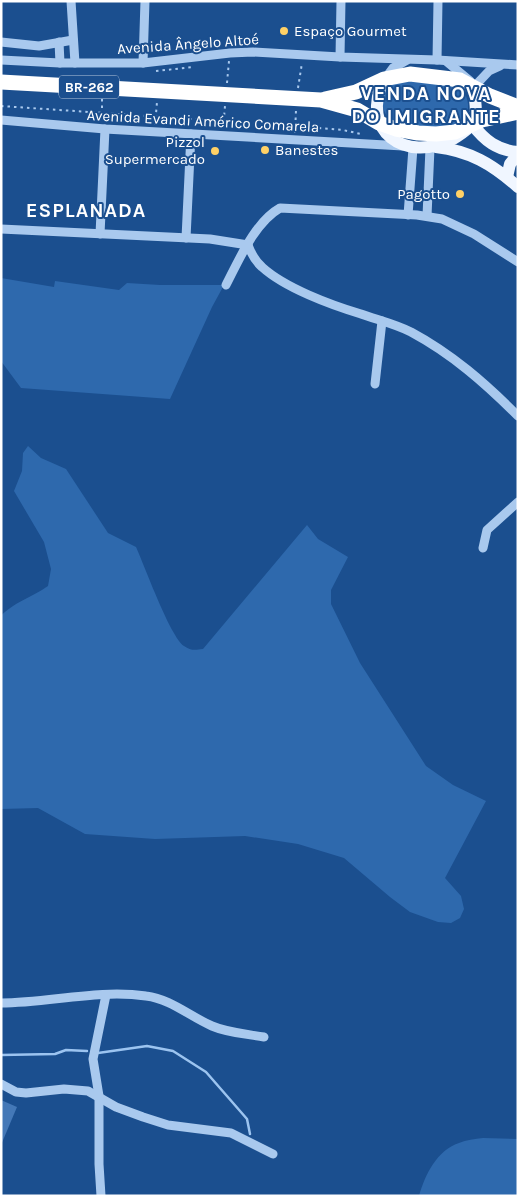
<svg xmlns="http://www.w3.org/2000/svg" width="519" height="1197" viewBox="0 0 519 1197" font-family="Karla,sans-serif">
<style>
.green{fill:#2e69ad}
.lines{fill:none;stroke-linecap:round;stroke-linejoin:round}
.stream{stroke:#9cc4f0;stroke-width:2.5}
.building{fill:#4478b7}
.path{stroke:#a9c9ee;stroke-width:2;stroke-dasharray:2.5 4;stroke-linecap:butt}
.minor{stroke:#a9c9ee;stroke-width:9}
.major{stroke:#f0f6ff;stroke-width:12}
.highway{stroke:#fff;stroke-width:15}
.poi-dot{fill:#ffd166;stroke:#1b4f8f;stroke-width:2}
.labels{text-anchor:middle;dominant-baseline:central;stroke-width:4;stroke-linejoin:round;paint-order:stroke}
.shield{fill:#1b4f8f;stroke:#bbcadd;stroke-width:1}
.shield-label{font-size:14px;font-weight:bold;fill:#fff}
.poi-label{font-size:15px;fill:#fff;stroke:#1b4f8f;text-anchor:start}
.street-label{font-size:15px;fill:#fff;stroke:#1b4f8f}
.district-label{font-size:20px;font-weight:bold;letter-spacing:1px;fill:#fff;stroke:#1b4f8f}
</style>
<rect width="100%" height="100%" fill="#1b4f8f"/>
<g class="green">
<path d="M395,79c11,1 50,0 58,4 10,4 16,15 15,25 -1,10 -7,16 -16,20l-58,-3c-10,-10 -16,-24 -9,-38 2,-3 7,-5 10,-8z"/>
<polygon points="1,278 54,287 55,281 119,290 127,283 160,285 224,285 212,307 170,399 21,388 1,361"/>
<path d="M28,446l13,12 25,11 42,64 28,14c9,20 34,89 48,99 7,5 11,4 19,3l104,-124 11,14 30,18 -17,33v14l29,59 66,103 27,19 33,16 -41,77 16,18 3,13 -4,9 -9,5 -13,-1 -28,-10 -20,-15 -46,-39 -46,-14 -53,-8 -90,3 -70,-5 -47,-26 -37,1v-193c10,-12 33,-20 47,-30l3,-17 -7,-27 -30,-51 8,-20 1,-18z"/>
<path d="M483,1138l35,1v57h-99c6,-21 18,-46 40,-53 7,-3 16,-4 24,-5z"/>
</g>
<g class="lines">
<g class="stream">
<polyline points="98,1053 147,1046 173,1051 206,1072 247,1119 250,1134"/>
<polyline points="1,1055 55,1054 66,1050 87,1051"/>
</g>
</g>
<polygon class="building" points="1,1100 17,1107 1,1145"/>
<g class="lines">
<g class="path">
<polyline points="156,71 194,67"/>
<polyline points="227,83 229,61"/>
<polyline points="298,88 302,63"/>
<polyline points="102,99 102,119"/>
<polyline points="1,106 295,126 343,130 361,134"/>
<polyline points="155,125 157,102"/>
<polyline points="223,128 225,106"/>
<polyline points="295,133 296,110"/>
</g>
<g class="minor">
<polyline points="71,1 75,63"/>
<polyline points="1,42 39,46 73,40"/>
<polyline points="59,42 60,63"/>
<polyline points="340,57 341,1"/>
<polyline points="1,60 60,63 143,63 230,53 253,52 340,57 437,60 518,65"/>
<polyline points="437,60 438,1"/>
<polyline points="446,61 470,81 473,88 489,71 500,66"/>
<polyline points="143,63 145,1"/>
<polyline points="385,79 393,68 407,60"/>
<polyline points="1,120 105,129 403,146"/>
<polyline points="408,215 413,148"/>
<polyline points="427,216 430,148"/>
<polyline points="1,229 210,239 248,245"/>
<polyline points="100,234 105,129"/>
<polyline points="186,238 191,134"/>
<path d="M248,245c3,8 7,16 14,22 23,21 69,38 99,47 17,6 34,10 50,18 41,22 74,51 107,84"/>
<path d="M226,285c13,-25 29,-63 54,-77l137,7 25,4 32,15 44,28"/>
<polyline points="375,384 382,321"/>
<polyline points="483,548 487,530 518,502"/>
<path d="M1,1003c48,0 97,-14 145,-7 25,3 43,20 66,30 16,7 35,8 52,11"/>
<polyline points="1,1084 16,1092 26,1093 64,1089 88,1091 116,1107 143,1117 168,1125 231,1133 273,1154"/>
<polyline points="101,1196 99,1164 99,1096 93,1059 106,995"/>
</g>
<g class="major">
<path d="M384,79c-25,52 21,85 69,60 6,-4 14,-8 18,-14 8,-10 4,-25 2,-37"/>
<path d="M472,124c13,17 25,26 46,28"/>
<path d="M436,147c34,4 56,17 82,40"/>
<polyline points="507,177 510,164 518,154"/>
</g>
<g class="highway">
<polyline points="1,82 321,100 357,110 379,123 396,129 418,133 436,134 455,132 482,120 518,112"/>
<polyline points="325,99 356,92 384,79 410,74 460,80 490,96 518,107"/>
</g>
</g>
<g class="poi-dot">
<circle cx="284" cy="31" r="5"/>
<circle cx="265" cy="150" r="5"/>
<circle cx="215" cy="151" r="5"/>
<circle cx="460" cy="194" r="5"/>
</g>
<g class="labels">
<rect class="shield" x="59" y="75.5" width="60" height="23" rx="4"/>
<g class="shield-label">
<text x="89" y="87">BR-262</text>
</g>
<g class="poi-label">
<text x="294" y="31">Espaço Gourmet</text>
<text x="205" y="142" text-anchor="end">Pizzol<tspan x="205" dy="17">Supermercado</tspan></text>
<text x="275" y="150">Banestes</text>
<text x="450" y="194" text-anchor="end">Pagotto</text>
</g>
<g class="street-label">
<text transform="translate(188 44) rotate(-4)">Avenida Ângelo Altoé</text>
<text transform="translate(203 121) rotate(3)">Avenida Evandi Américo Comarela</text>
</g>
<g class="district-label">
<text x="426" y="93">VENDA NOVA<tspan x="426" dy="23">DO IMIGRANTE</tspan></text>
<text x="86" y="210">ESPLANADA</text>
</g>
</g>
<rect width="519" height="1197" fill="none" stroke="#ffffff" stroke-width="5"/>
</svg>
